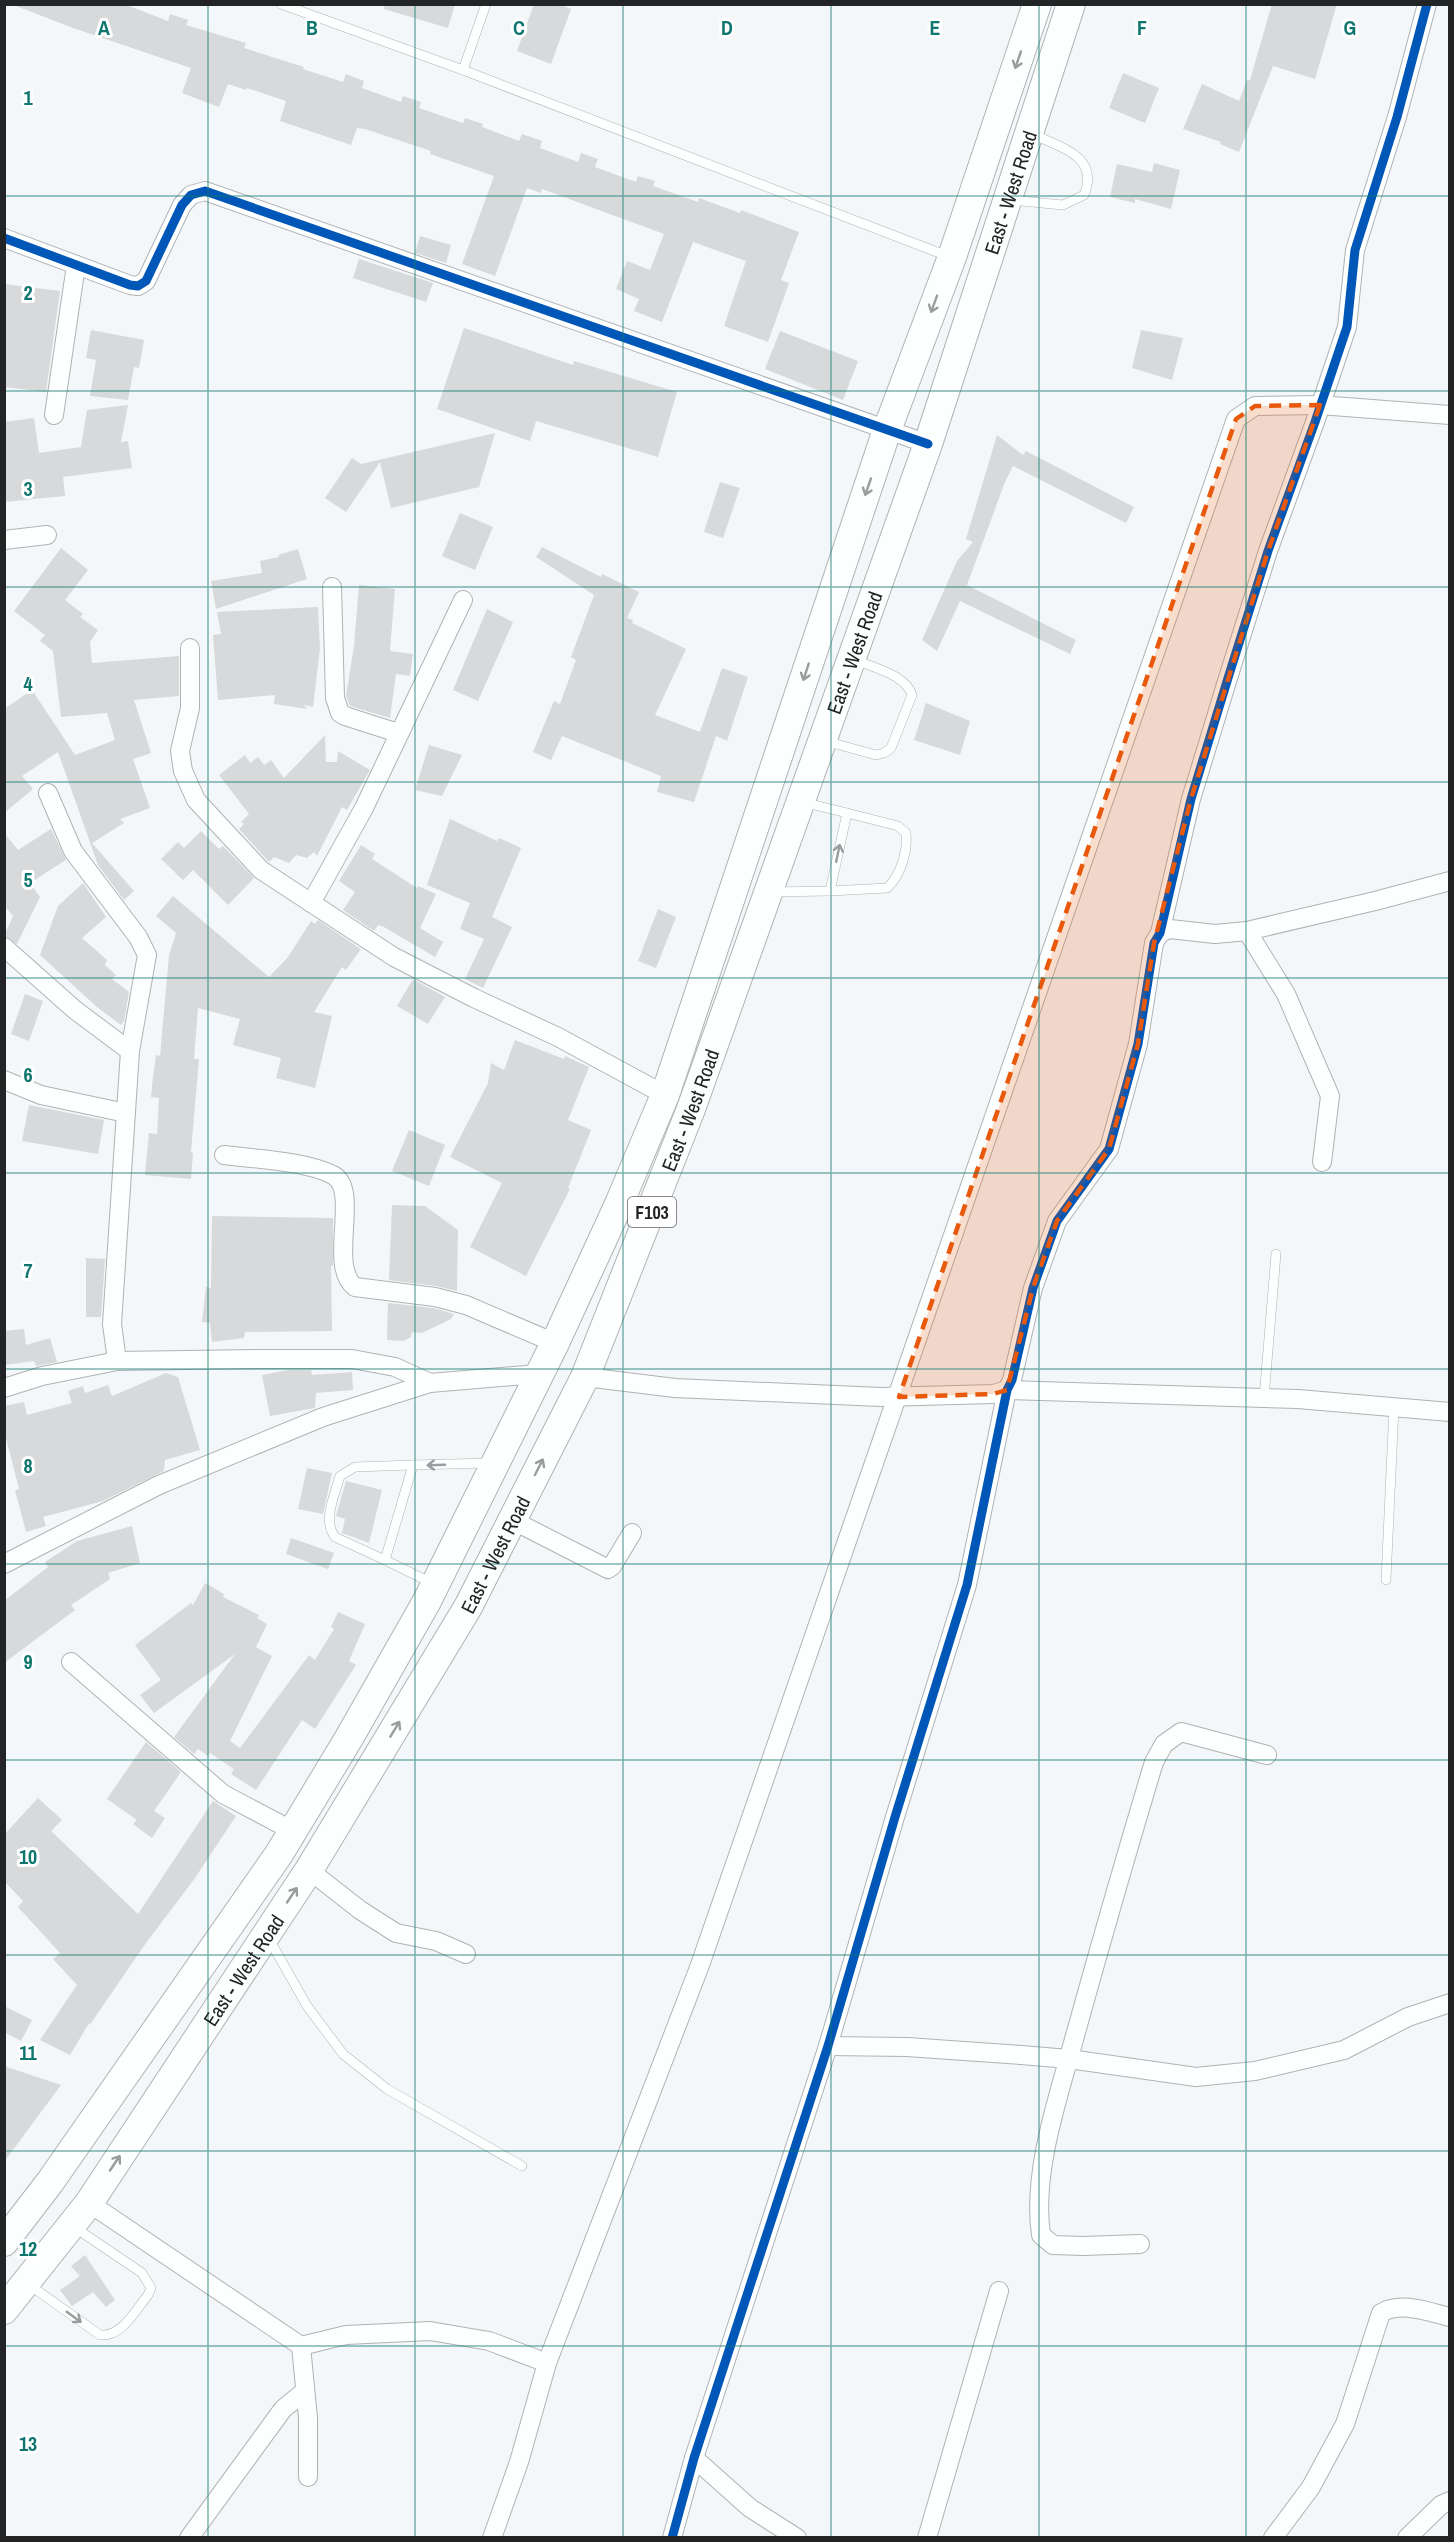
<svg xmlns="http://www.w3.org/2000/svg" width="1454" height="2542" viewBox="0 0 1454 2542" font-family="'Archivo Narrow',sans-serif">
<style>
.building{fill:#d7d9db}
.lines{fill:none;stroke-linecap:round;stroke-linejoin:round}
.service-casing{stroke:#b0b2b4;stroke-width:10}
.minor-casing{stroke:#b0b2b4;stroke-width:20}
.primary-casing{stroke:#b0b2b4;stroke-width:30}
.service{stroke:#fdfefe;stroke-width:9}
.minor{stroke:#fdfefe;stroke-width:18}
.primary{stroke:#fdfefe;stroke-width:28}
.cycleway-casing{stroke:#fff;stroke-width:13}
.cycleway{stroke:#0057b8;stroke-width:9}
.oneway{stroke:#9b9c9d}
.marked{fill:#e8590c;fill-opacity:0.2;stroke:#e8590c;stroke-width:4.5;stroke-dasharray:12 8;stroke-linejoin:round}
.grid{fill:none;stroke:#0f766e;stroke-width:1.5;stroke-opacity:0.55}
.labels{text-anchor:middle;dominant-baseline:central;stroke-width:6;stroke-linejoin:round;paint-order:stroke}
.shield{fill:#fff;stroke:#656667;stroke-width:1.5}
.shield-label{font-size:18px;font-weight:bold;fill:#232426}
.street-label{font-size:20px;fill:#232426;stroke:#fff}
.grid-label{font-size:20px;text-anchor:middle;font-weight:bold;fill:#0f766e;stroke:#fff;stroke-width:6;stroke-linejoin:round;paint-order:stroke}
</style>
<rect width="100%" height="100%" fill="#f4f7fa"/>
<g class="building">
<polygon points="17,4 124,4 168,21 170,14 188,20 186,25 246,43 244,48 304,67 303,69 343,82 346,74 364,81 362,88 401,102 403,96 421,102 419,108 463,123 465,118 483,124 482,127 519,141 522,134 542,141 540,148 578,162 581,153 598,159 595,167 636,182 638,176 655,181 653,186 698,202 699,198 740,213 741,210 799,232 781,280 789,283 768,342 724,326 746,261 693,242 662,322 634,311 639,299 616,289 627,261 650,270 664,234 542,189 541,193 527,188 495,276 462,264 494,176 430,154 431,151 365,129 357,128 351,145 280,121 286,101 247,88 246,90 228,84 219,107 182,93 191,68 73,28 16,6"/>
<polygon points="385,4 455,4 448,28 384,9"/>
<polygon points="534,4 558,4 571,9 551,64 517,51"/>
<polygon points="1272,4 1337,4 1315,79 1273,66 1239,152 1220,144 1221,142 1183,129 1202,84 1239,101 1247,80 1250,80"/>
<polygon points="1123,73 1159,88 1145,123 1109,108"/>
<polygon points="1154,163 1180,170 1171,209 1135,199 1135,203 1110,197 1117,164 1152,172"/>
<polygon points="420,236 451,245 446,263 415,253"/>
<polygon points="359,259 433,283 426,302 353,278"/>
<polygon points="4,284 60,291 46,392 4,387"/>
<polygon points="464,328 573,365 574,361 677,392 658,457 536,421 530,441 437,409"/>
<polygon points="91,330 144,340 139,368 134,367 128,400 90,396 96,360 86,358"/>
<polygon points="1141,330 1183,338 1172,380 1132,368"/>
<polygon points="780,331 858,361 843,400 765,369"/>
<polygon points="128,405 121,442 128,441 132,468 63,477 65,496 4,502 4,422 34,418 39,453 81,447 87,410"/>
<polygon points="495,433 479,487 391,508 380,462 346,512 325,498 352,458 361,464"/>
<polygon points="997,435 1023,455 1026,451 1134,507 1126,523 1013,466 1005,482 967,585 1076,640 1070,654 960,601 937,651 922,640 957,561 973,542 966,539"/>
<polygon points="720,482 740,488 723,538 704,532"/>
<polygon points="460,513 493,527 475,570 442,556"/>
<polygon points="542,547 601,577 602,574 639,592 627,618 633,620 632,623 686,649 655,715 700,732 722,668 748,677 727,741 716,736 694,802 657,792 661,776 562,736 551,760 533,752 554,701 560,704 576,660 571,657 594,595 536,557"/>
<polygon points="61,548 88,570 65,600 83,614 80,617 98,630 90,642 92,663 179,656 179,696 134,700 151,753 133,759 150,808 120,819 124,823 92,843 134,891 124,900 98,865 58,752 22,776 33,789 4,813 4,756 8,760 4,754 4,709 32,690 75,755 115,740 107,713 61,717 53,651 40,641 45,635 14,611"/>
<polygon points="298,549 307,579 216,609 211,581 262,573 260,561 279,557 278,555"/>
<polygon points="359,585 395,589 390,651 413,654 410,676 396,674 390,718 350,706 346,696 354,646"/>
<polygon points="318,607 320,649 313,707 304,705 307,709 274,704 275,695 218,700 213,635 221,634 217,612"/>
<polygon points="487,609 513,622 478,701 453,690"/>
<polygon points="926,703 970,721 960,755 914,740"/>
<polygon points="325,735 326,762 337,762 338,751 370,770 347,810 342,807 317,856 314,852 307,858 296,855 289,863 274,857 269,862 239,829 244,824 241,822 249,814 219,775 245,755 250,763 258,757 264,765 271,760 284,778"/>
<polygon points="429,745 462,755 442,796 415,790"/>
<polygon points="450,819 497,841 499,838 521,848 492,917 512,927 483,988 465,979 484,939 460,929 470,903 427,885"/>
<polygon points="51,829 66,860 30,883 40,897 17,944 4,936 13,916 4,905 4,833 18,850"/>
<polygon points="201,831 219,849 223,846 254,878 228,905 193,870 183,880 161,859 178,842 184,848"/>
<polygon points="361,845 375,854 372,859 417,888 418,886 436,894 420,928 443,942 435,957 384,927 378,925 374,931 343,910 355,892 339,881"/>
<polygon points="83,883 106,917 82,938 107,960 105,965 116,975 112,979 129,992 124,1021 121,1025 97,1007 40,955 58,906"/>
<polygon points="173,896 269,977 288,957 311,921 315,924 318,920 361,949 346,970 342,967 314,1012 332,1016 315,1088 276,1078 281,1058 233,1045 240,1019 198,1008 194,1059 199,1059 191,1152 193,1153 191,1179 145,1175 149,1133 157,1134 159,1098 151,1097 153,1077 156,1055 160,1056 169,955 176,933 156,916"/>
<polygon points="658,909 676,917 656,968 638,961"/>
<polygon points="413,979 445,997 428,1024 397,1006"/>
<polygon points="25,994 43,1001 29,1041 11,1034"/>
<polygon points="515,1040 564,1059 565,1056 589,1067 568,1120 591,1130 568,1188 570,1189 526,1276 470,1247 502,1183 450,1157 488,1083 491,1063 504,1070"/>
<polygon points="29,1105 104,1120 98,1154 22,1141"/>
<polygon points="409,1130 445,1145 429,1186 392,1171"/>
<polygon points="392,1205 425,1206 458,1230 457,1291 436,1286 389,1280"/>
<polygon points="212,1216 333,1218 333,1266 331,1266 332,1331 245,1332 244,1338 212,1342 210,1323 202,1322 206,1287 211,1288"/>
<polygon points="86,1258 105,1259 101,1317 86,1317"/>
<polygon points="388,1303 433,1308 454,1314 451,1319 422,1333 412,1332 411,1337 403,1341 387,1340"/>
<polygon points="24,1329 26,1345 50,1338 57,1362 36,1366 34,1361 4,1365 4,1331"/>
<polygon points="288,1370 311,1370 312,1375 352,1372 353,1390 316,1393 315,1408 270,1416 262,1375"/>
<polygon points="166,1373 178,1377 200,1450 165,1460 164,1471 103,1501 43,1517 46,1526 26,1532 15,1490 19,1489 4,1430 4,1406 24,1402 27,1415 72,1403 68,1391 83,1386 85,1393 108,1385 112,1396"/>
<polygon points="307,1468 332,1473 323,1514 298,1509"/>
<polygon points="346,1481 382,1490 369,1543 342,1533 345,1519 336,1516"/>
<polygon points="132,1526 140,1563 108,1573 110,1579 71,1605 75,1610 4,1663 4,1601 48,1567 45,1562 77,1541"/>
<polygon points="291,1538 334,1553 328,1569 286,1554"/>
<polygon points="205,1583 224,1594 223,1597 259,1615 257,1618 267,1624 256,1647 272,1656 230,1741 240,1748 309,1655 315,1660 334,1629 331,1627 338,1612 365,1624 349,1661 356,1665 315,1729 302,1720 256,1790 231,1774 234,1769 210,1753 208,1756 198,1749 194,1754 174,1737 235,1654 154,1713 140,1695 161,1680 135,1645 191,1603 193,1605"/>
<polygon points="146,1742 181,1772 154,1811 165,1818 152,1838 133,1824 137,1820 107,1799"/>
<polygon points="38,1798 62,1820 51,1831 138,1914 213,1801 236,1816 195,1878 146,1943 91,2023 88,2025 70,2055 40,2040 77,1985 53,1959 60,1953 18,1907 23,1901 4,1881 4,1835"/>
<polygon points="4,2006 32,2020 21,2041 4,2032"/>
<polygon points="4,2066 61,2085 4,2162"/>
<polygon points="85,2255 115,2300 106,2307 93,2292 72,2306 60,2290 80,2276 71,2266"/>
</g>
<g class="lines">
<g class="service-casing">
<g id="service">
<polyline points="281,4 463,70 950,257"/>
<polyline points="463,70 486,4"/>
<path d="M1011,200l52,5 21,-10c16,-39 -23,-47 -51,-61"/>
<path d="M825,741l51,14 8,-2 7,-5 21,-53c-6,-20 -38,-27 -56,-35"/>
<path d="M830,891l57,-3c14,-13 21,-37 19,-55l-8,-7 -51,-13"/>
<polyline points="771,892 830,891 847,813 802,802"/>
<polyline points="1264,1398 1276,1254"/>
<path d="M385,1560l-50,-23c-13,-17 0,-42 5,-61l15,-9 58,-2"/>
<polyline points="1386,1580 1394,1407"/>
<polyline points="434,1584 385,1560 413,1465 489,1463"/>
<polyline points="269,1939 307,2006 343,2054 387,2089 522,2166"/>
<path d="M28,2284l72,51c22,2 35,-24 48,-40l3,-7 -9,-15 -68,-46"/>
</g>
</g>
<g class="minor-casing">
<g id="minor">
<polyline points="4,238 130,285 138,286 146,281 182,205 191,195 205,191 928,444"/>
<polyline points="54,415 76,265"/>
<polyline points="4,540 47,535"/>
<polyline points="332,587 335,698 340,713 345,716 398,733"/>
<polyline points="190,648 190,708 180,751 183,771 196,800 261,870 394,957 474,998 558,1037 665,1095"/>
<polyline points="48,793 73,851 138,937 147,955 130,1051 112,1324 117,1361"/>
<polyline points="311,903 364,808 463,600"/>
<polyline points="1247,931 1286,994 1330,1096 1322,1162"/>
<polyline points="1160,933 1170,929 1215,934 1247,931 1375,901 1450,881"/>
<polyline points="4,947 75,1010 130,1051"/>
<polyline points="4,1080 41,1095 126,1113"/>
<path d="M224,1155c31,4 82,6 109,20 28,15 -6,91 22,112l80,10 31,8 89,38"/>
<polyline points="585,1377 675,1388 881,1397 993,1394 1007,1390 1298,1399 1450,1412"/>
<polyline points="4,1388 42,1376 117,1361 258,1359 352,1359 395,1367 430,1383"/>
<polyline points="512,1520 608,1569 612,1566 632,1533"/>
<polyline points="4,1564 159,1485 323,1417 430,1383 538,1374"/>
<polyline points="71,1662 223,1794 293,1831"/>
<polyline points="309,1870 360,1910 396,1933 436,1941 466,1954"/>
<polyline points="828,2046 907,2047 1021,2055 1069,2059 1196,2077 1255,2071 1344,2050 1408,2017 1450,2003"/>
<polyline points="89,2203 301,2346 346,2335 430,2331 489,2341 547,2363"/>
<path d="M1140,2244l-57,2 -30,-1 -12,-10c-9,-61 16,-134 32,-192 26,-94 53,-188 81,-281l10,-18 17,-12 86,23"/>
<polyline points="301,2346 308,2418 308,2477"/>
<polyline points="694,2458 750,2508 797,2538"/>
<polyline points="189,2538 283,2409 305,2391"/>
<polyline points="492,2538 519,2462 547,2363 700,1965 1236,419 1255,406 1320,405 1450,415"/>
<polyline points="672,2538 694,2458 828,2046 895,1817 967,1585 1007,1390 1012,1380 1033,1288 1057,1221 1109,1149 1138,1044 1154,943 1160,933 1191,799 1228,678 1268,551 1315,422 1347,327 1355,250 1397,117 1427,4"/>
<polyline points="927,2538 999,2291"/>
<path d="M1273,2538l38,-51 34,-63 36,-111c20,-12 47,-1 69,4"/>
<polyline points="1407,2538 1441,2505 1450,2501"/>
</g>
</g>
<g class="primary-casing">
<g id="primary">
<polyline points="4,2242 50,2182 279,1854 349,1738 427,1601 555,1343 619,1204 665,1095 887,430 952,257 1037,4"/>
<path id="s1" d="M4,2310l85,-107 220,-333 159,-263 117,-230 106,-268 237,-665 143,-440"/>
</g>
</g>
<use href="#service" class="service"/>
<use href="#minor" class="minor"/>
<use href="#primary" class="primary"/>
<g class="cycleway-casing">
<g id="cycleway">
<polyline points="4,238 130,285 138,286 146,281 182,205 191,195 205,191 928,444"/>
<polyline points="672,2538 694,2458 828,2046 895,1817 967,1585 1007,1390 1012,1380 1033,1288 1057,1221 1109,1149 1138,1044 1154,943 1160,933 1191,799 1228,678 1268,551 1315,422 1347,327 1355,250 1397,117 1427,4"/>
</g>
</g>
<use href="#cycleway" class="cycleway"/>
</g>
<defs><path id="oneway-shaft" d="M-6 0H5M1.5-3L5.5 0L1.5 3" fill="none" stroke-width="1.6" stroke-linecap="round" stroke-linejoin="round" transform="scale(1.5)"/></defs>
<g class="oneway">
<use href="#oneway-shaft" transform="translate(1018 60) rotate(109)"/>
<use href="#oneway-shaft" transform="translate(934 304) rotate(110)"/>
<use href="#oneway-shaft" transform="translate(868 487) rotate(109)"/>
<use href="#oneway-shaft" transform="translate(806 672) rotate(108)"/>
<use href="#oneway-shaft" transform="translate(838 853) rotate(-78)"/>
<use href="#oneway-shaft" transform="translate(436 1465) rotate(178)"/>
<use href="#oneway-shaft" transform="translate(539 1467) rotate(-63)"/>
<use href="#oneway-shaft" transform="translate(395 1729) rotate(-59)"/>
<use href="#oneway-shaft" transform="translate(292 1895) rotate(-56)"/>
<use href="#oneway-shaft" transform="translate(115 2163) rotate(-56)"/>
<use href="#oneway-shaft" transform="translate(74 2317) rotate(36)"/>
</g>
<path class="marked" d="M1320,405l-52,146 -77,248 -37,144 -16,101 -29,105 -52,72 -24,67 -26,102 -14,4 -94,3 337,-978 19,-13z"/>
<path class="grid" d="M208,4v2534M415,4v2534M623,4v2534M831,4v2534M1039,4v2534M1246,4v2534M4,196h1446M4,391h1446M4,587h1446M4,782h1446M4,978h1446M4,1173h1446M4,1369h1446M4,1564h1446M4,1760h1446M4,1955h1446M4,2151h1446M4,2346h1446"/>
<g class="labels">
<rect class="shield" x="628" y="1197" width="48" height="30" rx="4.5"/>
<g class="shield-label">
<text x="652" y="1212">F103</text>
</g>
<g class="street-label">
<text stroke="none"><textPath href="#s1" startOffset="2360">East - West Road</textPath></text>
<text stroke="none"><textPath href="#s1" startOffset="1874">East - West Road</textPath></text>
<text stroke="none"><textPath href="#s1" startOffset="1388">East - West Road</textPath></text>
<text stroke="none"><textPath href="#s1" startOffset="902">East - West Road</textPath></text>
<text stroke="none"><textPath href="#s1" startOffset="416">East - West Road</textPath></text>
</g>
</g>
<g class="grid-label">
<text x="104" y="35">A</text>
<text x="312" y="35">B</text>
<text x="519" y="35">C</text>
<text x="727" y="35">D</text>
<text x="935" y="35">E</text>
<text x="1142" y="35">F</text>
<text x="1350" y="35">G</text>
<text x="28" y="105">1</text>
<text x="28" y="300">2</text>
<text x="28" y="496">3</text>
<text x="28" y="691">4</text>
<text x="28" y="887">5</text>
<text x="28" y="1082">6</text>
<text x="28" y="1278">7</text>
<text x="28" y="1473">8</text>
<text x="28" y="1669">9</text>
<text x="28" y="1864">10</text>
<text x="28" y="2060">11</text>
<text x="28" y="2256">12</text>
<text x="28" y="2451">13</text>
</g>
<rect width="1454" height="2542" fill="none" stroke="#232426" stroke-width="12"/>
</svg>
